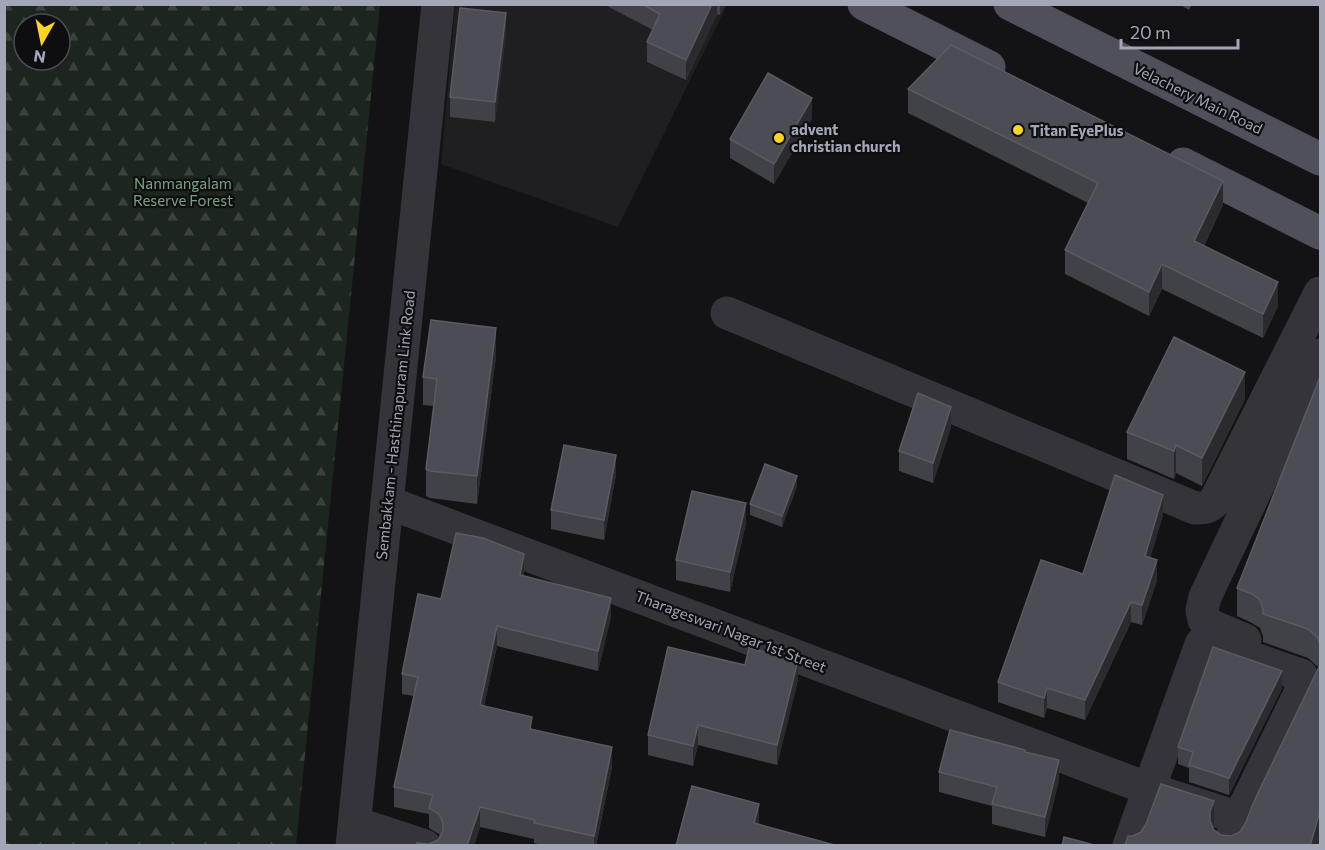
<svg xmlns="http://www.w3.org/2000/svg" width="1325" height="850" viewBox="0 0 1325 850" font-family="Commissioner,sans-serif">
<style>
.built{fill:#1f1f22}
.forest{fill:url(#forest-firs);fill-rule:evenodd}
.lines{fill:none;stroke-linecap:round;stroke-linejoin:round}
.minor{stroke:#34343a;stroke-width:33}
.major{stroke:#4f5059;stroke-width:33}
.wall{fill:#414248}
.shaded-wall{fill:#2a2a2f}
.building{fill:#4c4c54;stroke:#5a5a63;stroke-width:1.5}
.poi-dot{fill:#ffd521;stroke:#0e0e10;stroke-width:2}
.labels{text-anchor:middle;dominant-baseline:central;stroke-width:4.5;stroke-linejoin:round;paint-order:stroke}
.street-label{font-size:15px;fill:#a3a6b6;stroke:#0e0e10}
.poi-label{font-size:15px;font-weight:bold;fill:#a3a6b6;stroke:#0e0e10;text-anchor:start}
.park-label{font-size:15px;fill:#79a382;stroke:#0e0e10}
</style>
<defs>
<pattern id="forest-firs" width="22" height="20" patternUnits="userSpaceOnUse" patternTransform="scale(1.5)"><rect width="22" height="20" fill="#1d251f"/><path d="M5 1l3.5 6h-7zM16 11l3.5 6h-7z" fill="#3b423d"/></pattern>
</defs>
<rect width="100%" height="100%" fill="#131315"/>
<polygon class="built" points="455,5 727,5 618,227 441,164"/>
<path class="forest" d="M5,4l375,1 -84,840h-291zM24,24h36v36h-36z"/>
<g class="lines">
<g class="minor">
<path d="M727,313l468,195c9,0 14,0 20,-7l105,-208"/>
<polyline points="387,502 1149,789 1201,644 1208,643 1301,675 1305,683 1239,818 1228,846"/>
<polyline points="1245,640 1214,627 1204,620 1202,610 1205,597 1320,355"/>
<polyline points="355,823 425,846"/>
<polyline points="352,846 438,4"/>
<polyline points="1129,846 1149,789 1239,818"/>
</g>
<g class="major">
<polyline points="864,4 989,67"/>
<polyline points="1010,4 1320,159"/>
<polyline points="1183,164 1320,233"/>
</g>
</g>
<g class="wall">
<polygon points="603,4 725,4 720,15 717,14 686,80 647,62 647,42 653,30"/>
<polygon points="1179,4 1192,4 1189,10"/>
<polygon points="506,33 495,122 450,117 450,97"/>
<polygon points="908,89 1223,205 1204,246 1278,306 1263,338 1162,289 1149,316 1065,274 1065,250 1088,203 908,113"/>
<polygon points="812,118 774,184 730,158 730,139"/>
<polygon points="496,356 477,504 430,498 426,496 426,469 434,406 423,405 423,377"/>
<polygon points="1320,377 1320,840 1125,846 1214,830 1221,835 1231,836 1240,832 1245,824 1319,669 1318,667 1308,658 1263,642 1263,636 1260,628 1252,623 1237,616 1237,588"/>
<polygon points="1245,399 1202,486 1176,473 1174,479 1127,459 1127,432"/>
<polygon points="951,427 933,483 899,471 899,451"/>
<polygon points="616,475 604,540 551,529 551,510"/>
<polygon points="797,486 782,527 750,515 750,504"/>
<polygon points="1163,515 1150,558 1157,580 1142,625 1131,622 1085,720 1047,708 1044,718 998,702 998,682 1083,574"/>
<polygon points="746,523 730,592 676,580 676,560"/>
<polygon points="524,574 524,576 611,617 598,671 497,646 484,706 612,767 596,846 545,846 534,843 534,839 480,827 474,846 417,846 429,844 438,840 440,836 439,834 429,828 429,814 394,807 394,787 414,696 402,694 402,674 441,599"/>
<polygon points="798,680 777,765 698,745 693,766 648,755 648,735"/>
<polygon points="1282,688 1229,795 1189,782 1189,768 1178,764 1178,747"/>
<polygon points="1025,752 1059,780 1045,837 992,824 992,806 939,792 939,772"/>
</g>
<g class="shaded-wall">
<polygon points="712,4 717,4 717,14 686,80 686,60"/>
<polygon points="720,4 725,4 720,15"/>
<polygon points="506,13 506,33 495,122 495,102"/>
<polygon points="812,98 812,118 774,184 774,164"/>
<polygon points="1223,181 1223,205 1194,266 1194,241"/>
<polygon points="1162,264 1162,289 1149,316 1149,292"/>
<polygon points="1278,282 1278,306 1263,338 1263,314"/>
<polygon points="496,328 496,356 477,504 477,476"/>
<polygon points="1245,372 1245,399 1202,486 1202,458"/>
<polygon points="951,407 951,427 933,483 933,463"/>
<polygon points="1176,445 1176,473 1174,479 1174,451"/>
<polygon points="616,455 616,475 604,540 604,520"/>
<polygon points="797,476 797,486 782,527 782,516"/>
<polygon points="1163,495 1163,515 1145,576 1145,556"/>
<polygon points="746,503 746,523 730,592 730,572"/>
<polygon points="524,554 524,574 520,595 520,575"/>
<polygon points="1157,560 1157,580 1142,625 1142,605"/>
<polygon points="611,598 611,617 598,671 598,651"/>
<polygon points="1131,602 1131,622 1085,720 1085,700"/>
<polygon points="497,626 497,646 480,725 480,705"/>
<polygon points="798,660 798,680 777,765 777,745"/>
<polygon points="1282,671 1282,688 1229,795 1229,778"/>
<polygon points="1047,688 1047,708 1044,718 1044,698"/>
<polygon points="698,725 698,745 693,766 693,746"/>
<polygon points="612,747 612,767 596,846 594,846 594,836"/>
<polygon points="1059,760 1059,780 1045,837 1045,817"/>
<polygon points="1214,801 1214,830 1210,821 1210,811"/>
<polygon points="759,804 759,823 754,842 754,823"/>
<polygon points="480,807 480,827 474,846 467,846"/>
<polygon points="1320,811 1320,840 1319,846 1310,846"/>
</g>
<g class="building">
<polygon points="642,4 712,4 686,60 647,42 660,14"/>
<polygon points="460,8 506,13 495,102 450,97"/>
<polygon points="951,45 1223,181 1194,241 1278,282 1263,314 1162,264 1149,292 1065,250 1098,183 908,89"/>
<polygon points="768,73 812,98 774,164 730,139"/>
<polygon points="431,320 496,328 477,476 430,471 426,469 437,379 423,377"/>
<polygon points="1174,337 1245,372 1202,458 1176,445 1174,451 1127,432"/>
<polygon points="1320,377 1320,645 1318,638 1308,629 1263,614 1263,609 1260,600 1252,594 1237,588"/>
<polygon points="918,393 951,407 933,463 899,451"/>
<polygon points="564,445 616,455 604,520 551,510"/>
<polygon points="765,464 797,476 782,516 750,504"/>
<polygon points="1115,475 1163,495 1145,556 1157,560 1142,605 1131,602 1085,700 1047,688 1044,698 998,682 1041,560 1083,574"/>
<polygon points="692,491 746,503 730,572 676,560"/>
<polygon points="456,533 483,538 524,554 520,575 611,598 598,651 497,626 480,705 532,717 530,729 612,747 594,836 534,823 535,820 480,807 467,846 417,846 417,843 429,844 438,840 443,831 443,823 439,814 429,808 433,795 394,787 418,677 402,674 418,594 441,599"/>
<polygon points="668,647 745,665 749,648 798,660 777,745 698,725 693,746 648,735"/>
<polygon points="1213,647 1282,671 1229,778 1189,765 1193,752 1178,747"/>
<polygon points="1320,665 1320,811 1310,846 1125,846 1128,836 1133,836 1141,832 1146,824 1161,784 1214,801 1210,811 1210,821 1214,830 1221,835 1231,836 1240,832 1245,824 1256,797"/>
<polygon points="950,730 1025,750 1025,752 1059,760 1045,817 992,804 997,787 939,772"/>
<polygon points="692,786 759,804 754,823 838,846 676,846"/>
<polygon points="1064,837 1098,846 1062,846"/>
</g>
<g class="poi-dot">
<circle cx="1018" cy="130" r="6"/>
<circle cx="779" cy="138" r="6"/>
</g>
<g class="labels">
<g class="street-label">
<text transform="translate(1198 98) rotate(26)">Velachery Main Road</text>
<text transform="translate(395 425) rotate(-84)">Sembakkam - Hasthinapuram Link Road</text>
<text transform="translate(731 631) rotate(21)">Tharageswari Nagar 1st Street</text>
</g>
<g class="poi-label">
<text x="791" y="129">advent<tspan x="791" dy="17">christian church</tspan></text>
<text x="1030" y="130">Titan EyePlus</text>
</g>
<g class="park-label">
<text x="183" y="183">Nanmangalam<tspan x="183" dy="17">Reserve Forest</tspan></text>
</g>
</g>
<rect width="1325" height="850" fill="none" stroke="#a3a6b6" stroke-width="12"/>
<g transform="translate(42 42) rotate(189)"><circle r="28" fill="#0e0e10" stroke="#4a4b52" stroke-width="1.5"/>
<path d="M0-4.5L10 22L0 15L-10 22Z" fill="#ffd521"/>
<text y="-9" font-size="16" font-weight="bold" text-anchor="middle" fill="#a3a6b6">N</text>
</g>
<path d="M1121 39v9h117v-9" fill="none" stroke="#a3a6b6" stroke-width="3"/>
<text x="1130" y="39" font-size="18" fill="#a3a6b6" stroke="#0e0e10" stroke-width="4.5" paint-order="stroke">20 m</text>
</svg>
